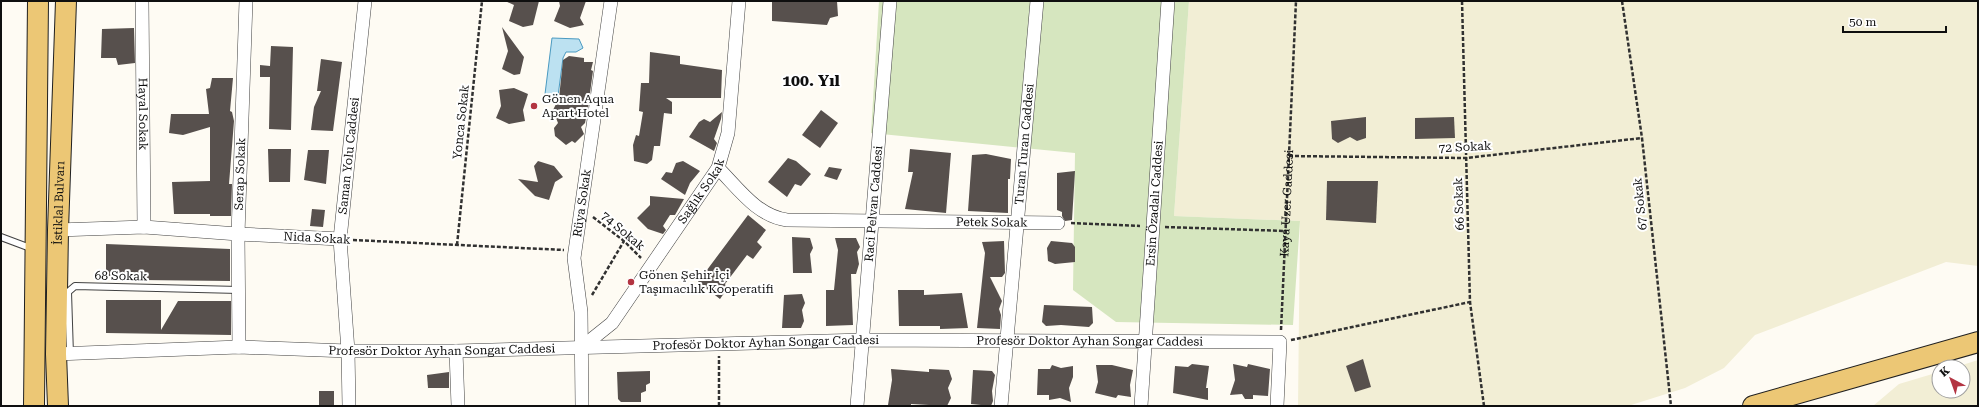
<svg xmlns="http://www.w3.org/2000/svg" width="1979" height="407" viewBox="0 0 1979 407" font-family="'Roboto Serif',serif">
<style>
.farmland{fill:#f2eed5}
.green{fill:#d6e6bf}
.water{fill:#bce1f1;stroke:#4a9ac1}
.building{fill:#57504d}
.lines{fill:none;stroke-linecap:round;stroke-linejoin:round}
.lane-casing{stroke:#424242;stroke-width:8}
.street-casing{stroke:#424242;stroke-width:14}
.primary-casing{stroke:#202020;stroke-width:22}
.path{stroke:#313131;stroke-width:2.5;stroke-dasharray:4 2;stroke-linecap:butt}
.lane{stroke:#fff;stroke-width:6}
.street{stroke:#fff;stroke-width:13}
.primary{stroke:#ecc775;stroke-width:20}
.poi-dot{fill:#b33442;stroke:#fff;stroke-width:1.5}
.labels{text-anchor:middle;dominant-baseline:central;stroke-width:4;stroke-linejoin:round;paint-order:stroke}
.poi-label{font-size:12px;fill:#0f0f0f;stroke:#fff;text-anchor:start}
.street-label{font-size:12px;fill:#0f0f0f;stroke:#fff}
.district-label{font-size:16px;font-weight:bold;fill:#0f0f0f;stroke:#fff}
</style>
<rect width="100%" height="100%" fill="#fefbf3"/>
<g class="farmland">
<polygon points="1189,1 1978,1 1978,266 1946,262 1755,335 1724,368 1685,388 1628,406 1298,406 1300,221 1174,216"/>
<polygon points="1978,360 1978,406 1873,406 1899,384 1939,372 1939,391 1963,391 1963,367 1956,367"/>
</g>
<polygon class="green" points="879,1 1189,1 1174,216 1300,221 1293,325 1116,322 1073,290 1075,153 871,133"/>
<polygon class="water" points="552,38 579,39 583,48 576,52 566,52 563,58 558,96 545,94"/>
<g class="building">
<polygon points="505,1 539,1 533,25 523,27 509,21 514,5"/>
<polygon points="559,1 586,1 580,18 584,25 570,28 554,21 560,6"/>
<polygon points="772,1 837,1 838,16 830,18 827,25 772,21"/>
<polygon points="502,27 524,57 520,74 514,75 502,69 508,51"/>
<polygon points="134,28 135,63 118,65 116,58 101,58 102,29"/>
<polygon points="271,46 293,47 291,130 269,129 270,77 260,77 260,65 270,66"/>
<polygon points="650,52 680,56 680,64 722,70 721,98 666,98 672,102 672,114 664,113 660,146 654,146 652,160 647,164 634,161 633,145 636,135 639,136 643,112 639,111 641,83 649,83"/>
<polygon points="569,56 584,58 584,62 593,62 591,70 593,71 588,108 583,112 586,118 585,123 581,127 584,134 575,143 572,141 566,145 555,136 554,128 558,123 553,110 559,98 563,60"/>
<polygon points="321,59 342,62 333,131 311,130 314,107 321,91 317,91"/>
<polygon points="212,78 233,78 230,111 232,112 234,121 229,184 232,184 231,216 210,216 210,214 174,214 172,182 210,181 210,127 183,135 169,133 171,114 209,114 206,89 210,88"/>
<polygon points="514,88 528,94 523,110 525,121 509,124 496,118 501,106 499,90"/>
<polygon points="821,110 838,123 820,148 802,135"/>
<polygon points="722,112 721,119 714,139 717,143 714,151 689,137 699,122 704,119 710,122"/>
<polygon points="1366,117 1366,138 1357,141 1350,137 1338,143 1332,139 1331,121"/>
<polygon points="1454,117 1455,138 1415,139 1415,118"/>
<polygon points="268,149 291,149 290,182 269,182"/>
<polygon points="910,149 951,153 946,213 905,209 913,172 908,172"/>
<polygon points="308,150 329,150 326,184 304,180"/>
<polygon points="986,154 1011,159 1010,179 1008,179 1008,213 968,211 972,155"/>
<polygon points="788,158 796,161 811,174 801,186 795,184 787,197 768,182"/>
<polygon points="538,161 554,166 563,177 555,182 549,200 535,196 518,179 538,182 534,166"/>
<polygon points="683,161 700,171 690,183 685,195 661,179 666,172 672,173 676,163"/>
<polygon points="829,167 842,169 837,180 824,176"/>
<polygon points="1075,171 1072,220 1065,221 1062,216 1062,212 1057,210 1057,173"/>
<polygon points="1327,181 1378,181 1376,223 1326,220"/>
<polygon points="650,196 684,199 675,215 670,215 663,226 666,230 663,234 648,229 637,218 650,205"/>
<polygon points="312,209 325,210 323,227 310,226"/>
<polygon points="748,215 766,230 757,242 762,247 753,259 747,255 725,284 727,289 720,299 698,282"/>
<polygon points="792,237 810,238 813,248 810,254 812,273 793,273"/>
<polygon points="835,238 856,238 860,247 857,252 859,264 856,274 851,274 853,325 826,326 826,290 834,290 838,250"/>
<polygon points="1004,241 1005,273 1002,277 990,277 1002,301 999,309 1001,315 1000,329 977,328 985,253 982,242"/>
<polygon points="1051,241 1072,243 1075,247 1075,262 1055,264 1048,261 1047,248"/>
<polygon points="106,244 230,249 230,281 140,280 140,277 106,276"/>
<polygon points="898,290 924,290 924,295 962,293 968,328 940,329 940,326 899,326"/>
<polygon points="802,294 805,303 802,310 804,321 801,328 782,328 784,295"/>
<polygon points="106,300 161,300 161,330 178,301 231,301 231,335 106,333"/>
<polygon points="1044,305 1092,307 1093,323 1089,327 1061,325 1046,326 1042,322"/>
<polygon points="1363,359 1371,387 1355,392 1346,366"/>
<polygon points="1192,364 1209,366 1206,388 1208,388 1208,400 1173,393 1175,366 1188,367"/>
<polygon points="1233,364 1247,367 1248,364 1270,369 1268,396 1253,395 1253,399 1245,399 1242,394 1230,395 1235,380"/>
<polygon points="1052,365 1061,368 1073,366 1073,377 1069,388 1071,402 1060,398 1049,400 1049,395 1037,395 1038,369 1050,369"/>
<polygon points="1096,365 1112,365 1133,370 1130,385 1131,397 1118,395 1116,398 1095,393 1098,382"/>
<polygon points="891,369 929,372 929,369 949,370 952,379 948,388 951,398 947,406 911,404 911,406 888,405 892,380"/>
<polygon points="973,370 992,371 995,375 992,391 993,401 991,406 971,404"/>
<polygon points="650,371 650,383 646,385 646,391 641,393 641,402 621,402 618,399 617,372"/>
<polygon points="449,372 449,388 428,388 427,375"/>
<rect x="319" y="391" width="15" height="15"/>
</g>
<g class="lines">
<g class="lane-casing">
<g id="lane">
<polyline points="1,237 33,249"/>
<polyline points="70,355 68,292 75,286 239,290"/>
</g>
</g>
<g class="street-casing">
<g id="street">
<path id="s2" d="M142,1l2,226"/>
<path id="s3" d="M718,168c20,20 39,48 69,52l271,3"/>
<polyline points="58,230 144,227 238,234 340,239"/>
<path id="s4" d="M239,347l-1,-113 8,-233"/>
<path id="s5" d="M582,347l30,-24 106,-155 10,-35 11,-132"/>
<polyline points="456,351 458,406"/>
<path id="s6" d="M56,354l183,-7 109,4h108l408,-11 416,2 -3,64"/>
<path id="s7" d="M349,406l-1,-55 -8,-112 25,-238"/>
<path id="s8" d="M582,406l-1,-94 -7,-54 37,-257"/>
<path id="s9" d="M857,406l33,-405"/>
<path id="s10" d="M1001,406l36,-405"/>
<path id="s11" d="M1141,406l27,-405"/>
</g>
</g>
<g class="primary-casing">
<g id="primary">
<polyline points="34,406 38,1"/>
<path id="s12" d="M58,406l-2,-52 2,-124 8,-229"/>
<polyline points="1753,406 1978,342"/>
</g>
</g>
<g class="path">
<polyline points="1462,1 1470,302 1484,406"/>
<polyline points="1622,1 1642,138 1671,406"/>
<polyline points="1289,156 1466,158 1642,138"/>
<polyline points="593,217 624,241 641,258"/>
<polyline points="1071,223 1140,226"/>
<polyline points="1165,227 1286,231"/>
<polyline points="353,240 564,250"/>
<polyline points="457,245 482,1"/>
<polyline points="592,295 624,241"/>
<path id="s1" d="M1281,330l15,-329"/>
<polyline points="1291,340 1470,302"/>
<polyline points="719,406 719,356"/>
</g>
<use href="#lane" class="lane"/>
<use href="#street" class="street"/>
<use href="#primary" class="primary"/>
</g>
<g class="poi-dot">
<circle cx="534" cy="106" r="4"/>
<circle cx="631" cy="282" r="4"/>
</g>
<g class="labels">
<g class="poi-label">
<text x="542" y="99">Gönen Aqua<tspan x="542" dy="14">Apart Hotel</tspan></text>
<text x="639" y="275">Gönen Şehir İçi<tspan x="639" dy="14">Taşımacılık Kooperatifi</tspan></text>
</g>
<g class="street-label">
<text stroke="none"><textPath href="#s2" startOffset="113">Hayal Sokak</textPath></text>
<text transform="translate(461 122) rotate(-84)">Yonca Sokak</text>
<text stroke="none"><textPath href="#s10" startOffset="263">Turan Turan Caddesi</textPath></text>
<text transform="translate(1465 147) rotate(-3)">72 Sokak</text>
<text stroke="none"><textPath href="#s7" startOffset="251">Saman Yolu Caddesi</textPath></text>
<text stroke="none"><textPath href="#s4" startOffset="173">Serap Sokak</textPath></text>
<text stroke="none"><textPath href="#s5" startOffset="198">Sağlık Sokak</textPath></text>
<text stroke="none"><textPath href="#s12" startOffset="203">İstiklal Bulvarı</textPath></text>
<text stroke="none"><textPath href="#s8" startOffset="204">Rüya Sokak</textPath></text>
<text stroke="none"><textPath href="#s9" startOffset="203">Raci Pelvan Caddesi</textPath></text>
<text stroke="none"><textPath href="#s11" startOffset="203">Ersin Özadalı Caddesi</textPath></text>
<text stroke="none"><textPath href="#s1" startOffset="127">Kaya Uzer Caddesi</textPath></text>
<text transform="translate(1459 204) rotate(-92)">66 Sokak</text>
<text transform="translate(1640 204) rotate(-96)">67 Sokak</text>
<text stroke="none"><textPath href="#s3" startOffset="293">Petek Sokak</textPath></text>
<text transform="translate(623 231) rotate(40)">74 Sokak</text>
<text transform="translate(317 238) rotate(3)">Nida Sokak</text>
<text transform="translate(121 276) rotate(1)">68 Sokak</text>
<text stroke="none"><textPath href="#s6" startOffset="1034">Profesör Doktor Ayhan Songar Caddesi</textPath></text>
<text stroke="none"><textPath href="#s6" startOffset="710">Profesör Doktor Ayhan Songar Caddesi</textPath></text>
<text stroke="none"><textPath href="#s6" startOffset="386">Profesör Doktor Ayhan Songar Caddesi</textPath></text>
</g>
<g class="district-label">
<text x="811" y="80">100. Yıl</text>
</g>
</g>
<rect width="1979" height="407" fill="none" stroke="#0f0f0f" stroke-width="4"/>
<g transform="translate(1951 379) rotate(319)"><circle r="19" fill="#ffffff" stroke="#9f9f9f"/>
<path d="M0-3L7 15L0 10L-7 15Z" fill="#b33442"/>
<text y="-6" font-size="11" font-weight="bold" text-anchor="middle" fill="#0f0f0f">K</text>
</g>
<path d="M1843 26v6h103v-6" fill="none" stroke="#0f0f0f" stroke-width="2"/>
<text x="1849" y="26" font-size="12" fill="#0f0f0f" stroke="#ffffff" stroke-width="3" paint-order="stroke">50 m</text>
</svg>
